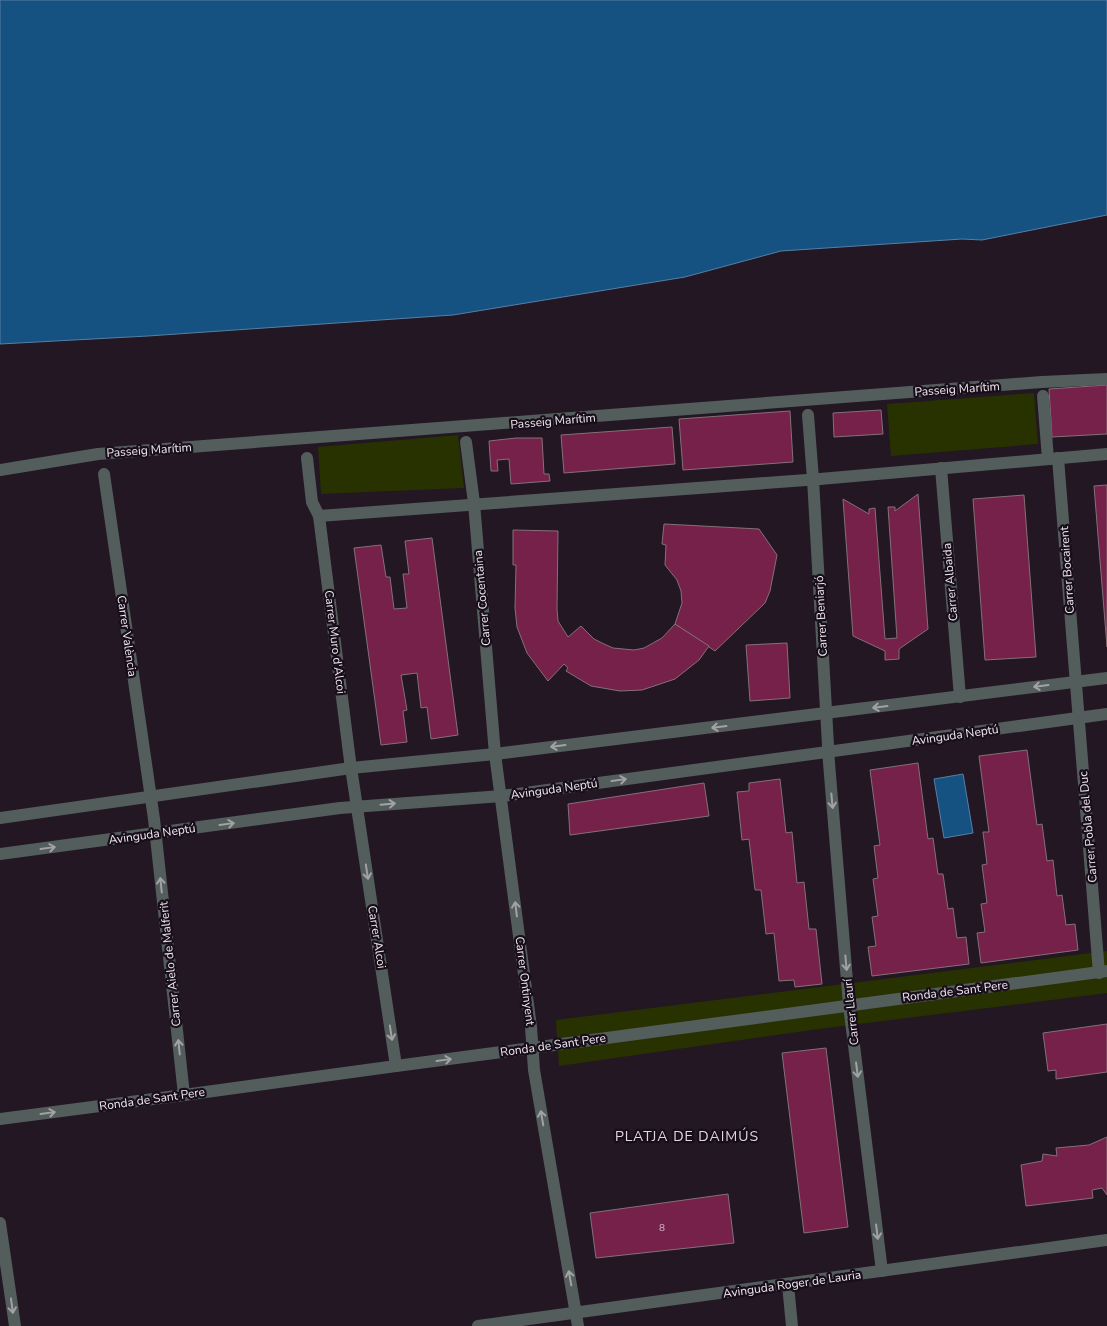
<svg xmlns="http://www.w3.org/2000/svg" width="1107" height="1326" viewBox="0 0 1107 1326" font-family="'Nunito Sans',sans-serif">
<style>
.green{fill:#283200}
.water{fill:#155282;stroke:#577fa3}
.building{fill:#75214a;stroke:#857077}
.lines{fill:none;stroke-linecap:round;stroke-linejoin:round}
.pedestrian{stroke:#535d5b;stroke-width:12}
.minor{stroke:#535d5b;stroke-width:12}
.oneway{stroke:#a2a2a6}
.labels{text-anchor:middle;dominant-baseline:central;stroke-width:4.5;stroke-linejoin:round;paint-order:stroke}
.number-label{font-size:10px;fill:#d1b6c7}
.street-label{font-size:12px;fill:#f0e8f1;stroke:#180e19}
.neighbourhood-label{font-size:14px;letter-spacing:1px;fill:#e4d5e6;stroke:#180e19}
</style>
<rect width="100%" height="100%" fill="#221723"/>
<g class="green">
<polygon points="1034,393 1038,444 891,456 887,404"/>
<polygon points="458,435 464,488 321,494 318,447"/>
<polygon points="1107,951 1107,993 819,1029 559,1066 556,1020"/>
</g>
<g class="water">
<polygon points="0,0 1107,0 1107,215 982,240 962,239 781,251 685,277 453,315 148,336 0,344"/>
<polygon points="963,774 973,833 944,838 934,779"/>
</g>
<g class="building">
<polygon points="1107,385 1107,434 1052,437 1049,389"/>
<polygon points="881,410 883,434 834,437 833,413"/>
<polygon points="790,411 793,462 683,470 679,419"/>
<polygon points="672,427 675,464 564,473 561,435"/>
<polygon points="516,438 542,438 544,474 549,474 550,481 511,484 509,459 497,460 498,471 491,471 489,441"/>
<polygon points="1107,485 1107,647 1094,486"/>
<polygon points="918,494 928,629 899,649 899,659 885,660 885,651 853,636 843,499 869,514 869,509 875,508 885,639 897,638 888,507 895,507 895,511"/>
<polygon points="1024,495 1036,657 985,660 973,499"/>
<polygon points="664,524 759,529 777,555 770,591 765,603 715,651 675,624 682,603 681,591 677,580 665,565 666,545 662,544"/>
<polygon points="513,530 558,531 557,609 558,621 568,637 581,626 594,639 604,644 613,648 634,650 644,648 662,638 675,624 709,646 699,660 675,679 642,690 620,691 591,686 566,671 568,668 564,664 548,681 527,653 517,627 515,608 516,565 513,565"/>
<polygon points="432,538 458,735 431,739 427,707 421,708 417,673 401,675 407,710 403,711 407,742 381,745 354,548 381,545 386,577 390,577 394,609 407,608 403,574 409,574 405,541"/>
<polygon points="787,643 790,698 750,701 746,645"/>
<polygon points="1027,750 1037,825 1042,824 1047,861 1053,860 1057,896 1062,895 1066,925 1075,924 1078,950 981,963 977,933 985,932 981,904 987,903 982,865 987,864 983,832 989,832 979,756"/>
<polygon points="918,763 928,839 933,838 938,874 943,874 948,909 953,908 957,938 966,937 969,964 872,976 868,947 876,946 872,917 878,916 873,879 878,878 874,846 880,845 870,770"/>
<polygon points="780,779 786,833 792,832 797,883 804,882 809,929 816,929 822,984 795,987 794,980 779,981 774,933 766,934 761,890 755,890 749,839 742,840 737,792 749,791 749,783"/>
<polygon points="704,783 709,816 570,835 568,804"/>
<polygon points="1107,1024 1107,1072 1056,1079 1056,1070 1048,1071 1043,1033"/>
<polygon points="826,1048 848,1227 804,1233 782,1053"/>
<polygon points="1107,1137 1107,1195 1102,1188 1092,1190 1093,1198 1026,1206 1021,1165 1042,1161 1043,1154 1057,1156 1056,1148 1089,1145"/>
<polygon points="728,1194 734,1243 596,1258 590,1213"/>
</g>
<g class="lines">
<g class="pedestrian">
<polyline points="1043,396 1048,459"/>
<polyline points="808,415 813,479"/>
<polyline points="466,442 474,503"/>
<polyline points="307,458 312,502 319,516 820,479 1107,454"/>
<polyline points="0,470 98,454 1042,382 1107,379"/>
<polyline points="532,1048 1107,971"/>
<polyline points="184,1095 396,1066"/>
</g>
<g class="minor">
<polyline points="1058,458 1099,973"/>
<polyline points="941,468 960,697"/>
<polyline points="813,479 829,763 849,1005 882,1271"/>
<polyline points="474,503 495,754 531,1027 534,1070 578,1326"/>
<polyline points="319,516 350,761 396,1066 532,1048"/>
<polyline points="0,818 351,768 495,754 1107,678"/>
<polyline points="0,854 340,808 502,796 1107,714"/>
<polyline points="0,1119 184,1095 154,819 104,474"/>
<polyline points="0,1223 15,1326"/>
<polyline points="788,1285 792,1326"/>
<polyline points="478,1326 1107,1240"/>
</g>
</g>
<defs><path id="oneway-shaft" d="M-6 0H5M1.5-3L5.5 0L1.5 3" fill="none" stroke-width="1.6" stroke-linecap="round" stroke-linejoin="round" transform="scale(1.25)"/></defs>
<g class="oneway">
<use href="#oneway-shaft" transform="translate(1041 686) rotate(173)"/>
<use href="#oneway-shaft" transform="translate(880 707) rotate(173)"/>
<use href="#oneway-shaft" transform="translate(719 727) rotate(173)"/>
<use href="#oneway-shaft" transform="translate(558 746) rotate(173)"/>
<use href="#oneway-shaft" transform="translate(619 780) rotate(-8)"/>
<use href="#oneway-shaft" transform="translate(832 801) rotate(85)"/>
<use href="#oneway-shaft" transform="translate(388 804) rotate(-5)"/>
<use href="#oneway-shaft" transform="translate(227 824) rotate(-8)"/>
<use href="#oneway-shaft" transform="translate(48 848) rotate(-8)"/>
<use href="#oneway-shaft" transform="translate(367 872) rotate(81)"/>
<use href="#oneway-shaft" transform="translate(161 885) rotate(-96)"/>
<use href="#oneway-shaft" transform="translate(516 909) rotate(-97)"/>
<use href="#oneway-shaft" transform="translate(846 963) rotate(85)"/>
<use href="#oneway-shaft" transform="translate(391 1033) rotate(81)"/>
<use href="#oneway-shaft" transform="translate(179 1047) rotate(-96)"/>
<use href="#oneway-shaft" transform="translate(444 1060) rotate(-8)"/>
<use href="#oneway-shaft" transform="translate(857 1070) rotate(83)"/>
<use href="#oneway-shaft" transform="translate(48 1113) rotate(-8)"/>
<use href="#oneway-shaft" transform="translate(542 1118) rotate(-100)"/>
<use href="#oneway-shaft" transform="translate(877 1232) rotate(83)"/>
<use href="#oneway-shaft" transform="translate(570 1278) rotate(-100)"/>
<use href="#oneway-shaft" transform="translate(12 1306) rotate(82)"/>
</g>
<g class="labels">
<g class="number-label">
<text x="662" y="1228">8</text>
</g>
<g class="street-label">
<text transform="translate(957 389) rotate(-4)">Passeig Marítim</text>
<text transform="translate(553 421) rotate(-5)">Passeig Marítim</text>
<text transform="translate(149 450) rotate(-4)">Passeig Marítim</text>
<text transform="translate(1067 570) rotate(-94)">Carrer Bocairent</text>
<text transform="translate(950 582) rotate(-95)">Carrer Albaida</text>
<text transform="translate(482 598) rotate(-95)">Carrer Cocentaina</text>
<text transform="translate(821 616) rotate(-93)">Carrer Beniarjó</text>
<text transform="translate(127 636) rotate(82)">Carrer València</text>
<text transform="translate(335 642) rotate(83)">Carrer Muro d'Alcoi</text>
<text transform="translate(955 735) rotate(-8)">Avinguda Neptú</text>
<text transform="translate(554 789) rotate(-8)">Avinguda Neptú</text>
<text transform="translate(1088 827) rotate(-95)">Carrer Pobla del Duc</text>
<text transform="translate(152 834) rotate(-8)">Avinguda Neptú</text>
<text transform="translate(377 937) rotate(81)">Carrer Alcoi</text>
<text transform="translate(170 964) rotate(-96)">Carrer Aielo de Malferit</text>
<text transform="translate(525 981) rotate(83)">Carrer Ontinyent</text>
<text transform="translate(955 991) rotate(-7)">Ronda de Sant Pere</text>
<text transform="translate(851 1012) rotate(-96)">Carrer Llaurí</text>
<text transform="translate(553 1045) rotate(-8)">Ronda de Sant Pere</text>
<text transform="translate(152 1099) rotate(-8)">Ronda de Sant Pere</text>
<text transform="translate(792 1284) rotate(-8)">Avinguda Roger de Lauria</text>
</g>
<g class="neighbourhood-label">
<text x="687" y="1136">PLATJA DE DAIMÚS</text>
</g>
</g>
</svg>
